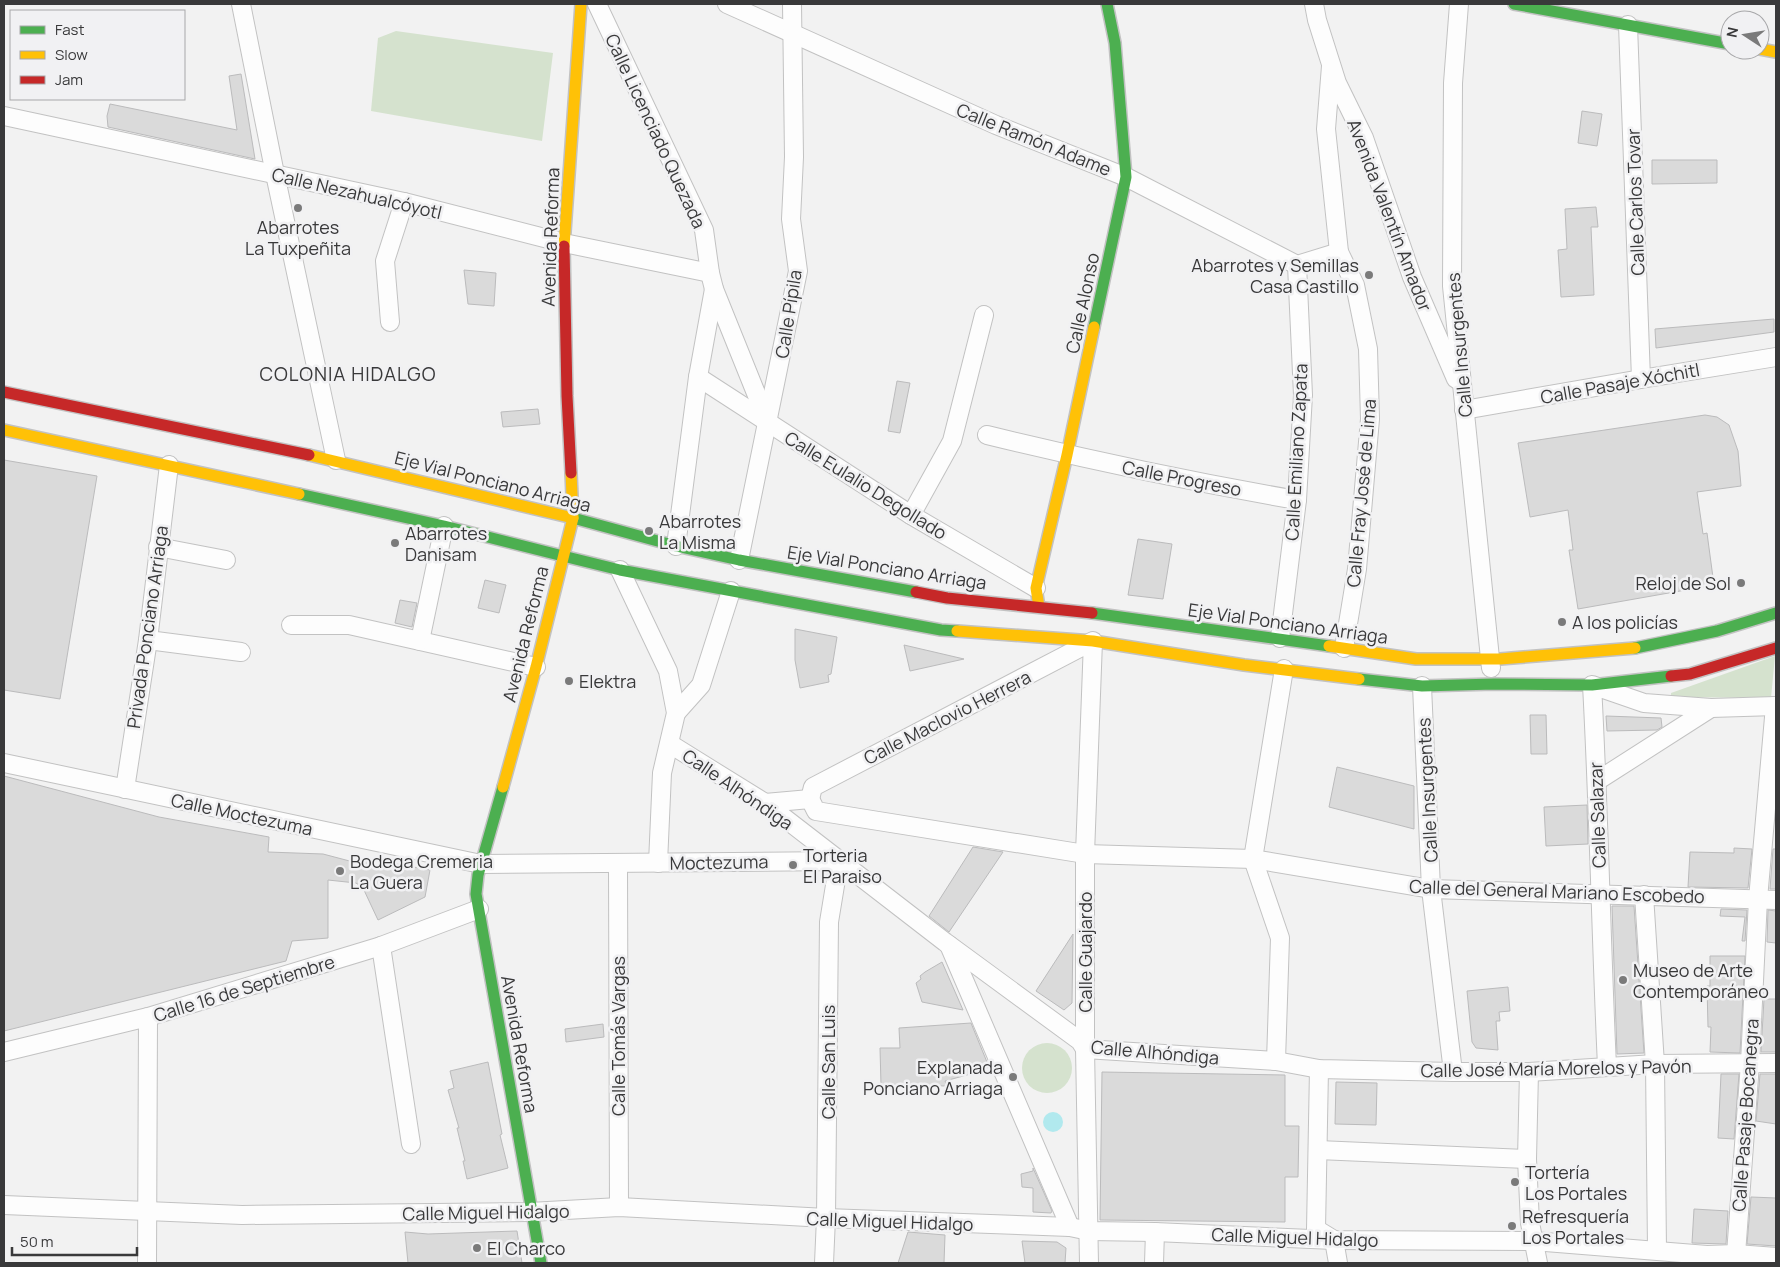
<svg xmlns="http://www.w3.org/2000/svg" width="1780" height="1267" viewBox="0 0 1780 1267" font-family="Manrope,sans-serif">
<style>
.green{fill:#d5e2ce}
.water{fill:#b1e9ee}
.building{fill:#dadada;stroke:#bbbbbc}
.lines{fill:none;stroke-linecap:round;stroke-linejoin:round}
.street-casing{stroke:#c2c2c2;stroke-width:20}
.fast-casing{stroke:#c2c2c2;stroke-width:14}
.slow-casing{stroke:#c2c2c2;stroke-width:14}
.jam-casing{stroke:#c2c2c2;stroke-width:14}
.street{stroke:#fdfdfd;stroke-width:18}
.fast{stroke:#4caf50;stroke-width:11}
.slow{stroke:#ffc107;stroke-width:11}
.jam{stroke:#c62828;stroke-width:11}
.poi-dot{fill:#7a7a7a;stroke:#f1f1f3;stroke-width:2}
.labels{text-anchor:middle;dominant-baseline:central;stroke-width:5;stroke-linejoin:round;paint-order:stroke}
.street-label{font-size:18px;fill:#39393a;stroke:#f1f1f3}
.poi-label{font-size:18px;fill:#39393a;stroke:#f1f1f3;text-anchor:start}
.neighbourhood-label{font-size:19px;letter-spacing:1px;fill:#39393a;stroke:#f1f1f3}
</style>
<rect width="100%" height="100%" fill="#f2f2f2"/>
<g class="green">
<polygon points="396,31 553,53 542,141 371,111 378,38"/>
<polygon points="1775,656 1771,698 1671,697 1671,693"/>
<circle cx="1047" cy="1068" r="25"/>
</g>
<circle class="water" cx="1053" cy="1122" r="10"/>
<g class="building">
<polygon points="241,74 255,159 108,127 107,116 110,104 237,130 229,76"/>
<polygon points="1582,111 1602,114 1597,146 1578,143"/>
<polygon points="1652,160 1717,160 1717,183 1652,184"/>
<polygon points="1596,207 1598,227 1591,227 1594,295 1561,297 1558,250 1567,249 1565,209"/>
<polygon points="464,270 496,273 494,306 468,304"/>
<polygon points="1774,319 1774,332 1656,348 1655,329"/>
<polygon points="897,381 910,383 900,433 888,431"/>
<polygon points="538,409 540,424 503,427 501,412"/>
<polygon points="1705,415 1717,417 1729,425 1738,451 1741,486 1697,492 1703,534 1707,533 1714,585 1578,609 1569,550 1573,550 1568,510 1530,517 1518,443"/>
<polygon points="4,460 97,476 60,699 4,690"/>
<polygon points="1138,539 1172,544 1163,599 1128,595"/>
<polygon points="485,580 506,585 499,613 478,608"/>
<polygon points="400,600 417,603 412,627 395,623"/>
<polygon points="795,629 837,637 831,674 828,675 829,682 800,688 795,660"/>
<polygon points="904,645 964,659 910,671"/>
<polygon points="1530,715 1546,715 1547,754 1531,754"/>
<polygon points="1606,716 1661,718 1662,727 1657,730 1607,731"/>
<polygon points="1337,767 1414,786 1414,829 1329,807"/>
<polygon points="4,776 159,817 269,837 268,852 323,854 361,864 370,859 376,868 380,866 383,869 391,863 430,870 425,897 378,920 363,888 356,883 328,880 328,938 292,941 286,961 4,1031"/>
<polygon points="1587,805 1588,844 1546,846 1544,807"/>
<polygon points="973,847 1003,852 949,932 929,916"/>
<polygon points="1734,848 1752,849 1748,888 1688,887 1690,852 1734,853"/>
<polygon points="1773,849 1776,849 1776,889 1770,889"/>
<polygon points="1612,906 1634,906 1644,1053 1617,1054"/>
<polygon points="1721,909 1747,910 1745,941 1742,941 1745,917 1720,916"/>
<polygon points="1768,910 1776,911 1776,943 1767,942"/>
<polygon points="1073,934 1072,1003 1064,1010 1036,991"/>
<polygon points="1710,956 1745,956 1740,1053 1710,1052 1711,1027 1708,1027 1707,986 1710,986"/>
<polygon points="942,962 963,1010 922,1002 916,983 921,979 920,976 925,972"/>
<polygon points="1508,987 1510,1011 1499,1012 1500,1021 1496,1021 1498,1050 1476,1048 1472,1042 1467,991"/>
<polygon points="1764,999 1776,999 1776,1052 1761,1052"/>
<polygon points="971,1023 989,1067 974,1073 945,1081 947,1086 881,1085 880,1048 900,1048 899,1028"/>
<polygon points="603,1024 604,1037 566,1042 565,1029"/>
<polygon points="488,1062 502,1134 500,1135 508,1168 467,1179 463,1161 465,1161 457,1128 459,1128 448,1090 454,1088 450,1071"/>
<polygon points="1102,1072 1285,1075 1285,1126 1299,1126 1298,1177 1285,1177 1285,1222 1100,1220"/>
<polygon points="1721,1074 1739,1074 1734,1139 1718,1138"/>
<polygon points="1760,1074 1776,1074 1776,1124 1756,1121"/>
<polygon points="1336,1082 1377,1083 1376,1125 1335,1124"/>
<polygon points="1033,1168 1052,1211 1051,1213 1033,1212 1033,1188 1022,1187 1021,1174 1033,1171"/>
<polygon points="1751,1197 1776,1198 1776,1246 1747,1244"/>
<polygon points="1694,1209 1728,1211 1726,1244 1692,1243"/>
<polygon points="517,1231 522,1263 408,1263 405,1232 428,1234"/>
<polygon points="908,1232 945,1235 944,1263 898,1263"/>
<polygon points="1022,1241 1057,1242 1066,1248 1065,1263 1025,1263"/>
</g>
<g class="lines">
<g class="street-casing">
<g id="street">
<polyline points="241,4 275,174 336,460"/>
<polyline points="597,4 704,230 710,273 714,289 768,423"/>
<polyline points="727,4 996,125 1126,177 1297,265 1339,252"/>
<polyline points="1314,4 1317,20 1337,83 1364,138 1412,277 1456,379"/>
<polyline points="1459,4 1453,83 1452,286 1491,668"/>
<polyline points="1628,25 1641,379"/>
<polyline points="1331,66 1326,129 1339,252 1355,285 1368,349 1370,419 1357,569 1344,648"/>
<polyline points="4,116 404,202 564,243 710,273"/>
<polyline points="390,322 385,261 404,202"/>
<polyline points="698,377 911,515 1036,588"/>
<polyline points="1464,410 1641,379 1776,357"/>
<path d="M987,435c102,25 205,47 310,65"/>
<polyline points="911,515 952,441 984,315"/>
<polyline points="676,546 698,377 714,289"/>
<polyline points="158,547 226,560"/>
<polyline points="739,560 798,271 791,219 794,157 792,4"/>
<polyline points="620,570 668,671 676,713 662,773 658,863"/>
<polyline points="291,625 349,625 536,667"/>
<polyline points="1280,638 1297,500 1303,395 1297,265"/>
<polyline points="148,640 241,652"/>
<polyline points="420,641 444,526"/>
<polyline points="1422,686 1431,889 1453,1072"/>
<polyline points="676,713 701,685 731,591"/>
<polyline points="670,744 765,803 945,942 1080,1041 1085,1049 1276,1061 1319,1069 1453,1072 1529,1072 1655,1064 1776,1063"/>
<polyline points="4,763 481,864 839,861 829,922 826,1218 824,1263"/>
<polyline points="1597,781 1711,708"/>
<polyline points="125,789 148,640 169,465"/>
<polyline points="810,799 816,811 1085,854 1253,859 1431,889 1776,900"/>
<polyline points="810,799 813,787 1093,641 1085,854 1085,1049 1089,1263"/>
<polyline points="765,803 810,799"/>
<polyline points="618,864 619,1207"/>
<polyline points="1644,895 1655,1064 1657,1250"/>
<polyline points="949,945 1070,1227"/>
<polyline points="381,946 411,1144"/>
<polyline points="4,1052 148,1017 381,946 479,909"/>
<polyline points="1276,1061 1280,938 1253,859 1284,669"/>
<path d="M1607,1066c-6,-127 -8,-254 -15,-381l52,18 67,5 65,-2"/>
<polyline points="1319,1069 1316,1229 1334,1240 1338,1263"/>
<polyline points="1529,1072 1527,1159 1530,1223 1538,1263"/>
<polyline points="1318,1150 1527,1159"/>
<polyline points="4,1205 242,1215 530,1212 619,1207 826,1218 1070,1227 1089,1231 1155,1232 1334,1240 1533,1241 1707,1255 1736,1254 1776,1257"/>
<polyline points="1736,1254 1750,1063 1758,899 1775,706"/>
<polyline points="147,1263 148,1017"/>
<polyline points="1154,1263 1155,1232"/>
</g>
</g>
<g class="fast-casing">
<g id="fast">
<polyline points="1514,4 1730,44"/>
<polyline points="1094,327 1126,177 1115,43 1107,4"/>
<polyline points="299,494 444,526 563,556"/>
<polyline points="573,518 676,546 739,560 916,592"/>
<polyline points="563,556 620,570 941,630 957,631"/>
<polyline points="1092,613 1329,646"/>
<polyline points="1635,648 1717,631 1776,613"/>
<polyline points="1359,679 1422,686 1494,684 1592,685 1671,676"/>
<polyline points="503,787 478,875 476,894 541,1263"/>
</g>
</g>
<g class="slow-casing">
<g id="slow">
<polyline points="1760,49 1776,52"/>
<polyline points="564,246 581,4"/>
<polyline points="4,430 299,494"/>
<polyline points="309,455 573,518"/>
<polyline points="1039,607 1036,588 1067,455 1094,327"/>
<polyline points="957,631 1093,641 1244,665 1359,679"/>
<polyline points="1329,646 1416,659 1500,659 1635,648"/>
<polyline points="503,787 536,667 573,518 571,473"/>
</g>
</g>
<g class="jam-casing">
<g id="jam">
<polyline points="564,246 567,396 571,473"/>
<polyline points="4,392 309,455"/>
<polyline points="916,592 947,598 1092,613"/>
<polyline points="1671,676 1690,674 1776,648"/>
</g>
</g>
<use href="#street" class="street"/>
<use href="#fast" class="fast"/>
<use href="#slow" class="slow"/>
<use href="#jam" class="jam"/>
</g>
<g class="poi-dot">
<circle cx="298" cy="208" r="5"/>
<circle cx="1369" cy="275" r="5"/>
<circle cx="649" cy="531" r="5"/>
<circle cx="395" cy="543" r="5"/>
<circle cx="1741" cy="583" r="5"/>
<circle cx="1562" cy="622" r="5"/>
<circle cx="569" cy="681" r="5"/>
<circle cx="793" cy="865" r="5"/>
<circle cx="340" cy="871" r="5"/>
<circle cx="1623" cy="980" r="5"/>
<circle cx="1013" cy="1077" r="5"/>
<circle cx="1515" cy="1182" r="5"/>
<circle cx="1512" cy="1226" r="5"/>
<circle cx="477" cy="1248" r="5"/>
</g>
<g class="labels">
<g class="street-label">
<text transform="translate(656 131) rotate(65)">Calle Licenciado Quezada</text>
<text transform="translate(1034 139) rotate(22)">Calle Ramón Adame</text>
<text transform="translate(357 193) rotate(13)">Calle Nezahualcóyotl</text>
<text transform="translate(1635 202) rotate(-92)">Calle Carlos Tovar</text>
<text transform="translate(1390 215) rotate(69)">Avenida Valentín Amador</text>
<text transform="translate(550 237) rotate(-88)">Avenida Reforma</text>
<text transform="translate(1082 303) rotate(-78)">Calle Alonso</text>
<text transform="translate(788 314) rotate(-81)">Calle Pípila</text>
<text transform="translate(1459 345) rotate(-95)">Calle Insurgentes</text>
<text transform="translate(1620 383) rotate(-10)">Calle Pasaje Xóchitl</text>
<text transform="translate(1296 452) rotate(-87)">Calle Emiliano Zapata</text>
<text transform="translate(1182 478) rotate(11)">Calle Progreso</text>
<text transform="translate(493 481) rotate(14)">Eje Vial Ponciano Arriaga</text>
<text transform="translate(866 485) rotate(32)">Calle Eulalio Degollado</text>
<text transform="translate(1361 493) rotate(-85)">Calle Fray José de Lima</text>
<text transform="translate(887 567) rotate(9)">Eje Vial Ponciano Arriaga</text>
<text transform="translate(1288 623) rotate(8)">Eje Vial Ponciano Arriaga</text>
<text transform="translate(147 627) rotate(-82)">Privada Ponciano Arriaga</text>
<text transform="translate(525 634) rotate(-76)">Avenida Reforma</text>
<text transform="translate(947 717) rotate(-27)">Calle Maclovio Herrera</text>
<text transform="translate(738 789) rotate(34)">Calle Alhóndiga</text>
<text transform="translate(1427 790) rotate(-93)">Calle Insurgentes</text>
<text transform="translate(242 814) rotate(12)">Calle Moctezuma</text>
<text transform="translate(1597 815) rotate(-92)">Calle Salazar</text>
<text transform="translate(719 862) rotate(-1)">Moctezuma</text>
<text transform="translate(1557 891) rotate(2)">Calle del General Mariano Escobedo</text>
<text transform="translate(1085 952) rotate(-90)">Calle Guajardo</text>
<text transform="translate(244 988) rotate(-17)">Calle 16 de Septiembre</text>
<text transform="translate(618 1036) rotate(-90)">Calle Tomás Vargas</text>
<text transform="translate(520 1044) rotate(80)">Avenida Reforma</text>
<text transform="translate(1155 1052) rotate(5)">Calle Alhóndiga</text>
<text transform="translate(828 1062) rotate(-90)">Calle San Luis</text>
<text transform="translate(1556 1068) rotate(-1)">Calle José María Morelos y Pavón</text>
<text transform="translate(1745 1115) rotate(-86)">Calle Pasaje Bocanegra</text>
<text transform="translate(486 1212) rotate(-1)">Calle Miguel Hidalgo</text>
<text transform="translate(890 1221) rotate(2)">Calle Miguel Hidalgo</text>
<text transform="translate(1295 1237) rotate(2)">Calle Miguel Hidalgo</text>
</g>
<g class="poi-label">
<text x="298" y="227" text-anchor="middle">Abarrotes<tspan x="298" dy="21">La Tuxpeñita</tspan></text>
<text x="1359" y="265" text-anchor="end">Abarrotes y Semillas<tspan x="1359" dy="21">Casa Castillo</tspan></text>
<text x="659" y="521">Abarrotes<tspan x="659" dy="21">La Misma</tspan></text>
<text x="405" y="533">Abarrotes<tspan x="405" dy="21">Danisam</tspan></text>
<text x="1731" y="583" text-anchor="end">Reloj de Sol</text>
<text x="1572" y="622">A los policías</text>
<text x="579" y="681">Elektra</text>
<text x="803" y="855">Torteria<tspan x="803" dy="21">El Paraiso</tspan></text>
<text x="350" y="861">Bodega Cremeria<tspan x="350" dy="21">La Guera</tspan></text>
<text x="1633" y="970">Museo de Arte<tspan x="1633" dy="21">Contemporáneo</tspan></text>
<text x="1003" y="1067" text-anchor="end">Explanada<tspan x="1003" dy="21">Ponciano Arriaga</tspan></text>
<text x="1525" y="1172">Tortería<tspan x="1525" dy="21">Los Portales</tspan></text>
<text x="1522" y="1216">Refresquería<tspan x="1522" dy="21">Los Portales</tspan></text>
<text x="487" y="1248">El Charco</text>
</g>
<g class="neighbourhood-label">
<text x="348" y="374">COLONIA HIDALGO</text>
</g>
</g>
<rect width="1780" height="1267" fill="none" stroke="#39393a" stroke-width="10"/>
<rect x="10" y="10" width="175" height="90" fill="#f1f1f3" stroke="#a7a7a9"/>
<rect x="20" y="26" width="25" height="8" fill="#4caf50" stroke="#a7a7a9"/>
<text x="55" y="35" font-size="15" fill="#39393a">Fast</text>
<rect x="20" y="51" width="25" height="8" fill="#ffc107" stroke="#a7a7a9"/>
<text x="55" y="60" font-size="15" fill="#39393a">Slow</text>
<rect x="20" y="76" width="25" height="8" fill="#c62828" stroke="#a7a7a9"/>
<text x="55" y="85" font-size="15" fill="#39393a">Jam</text>
<g transform="translate(1745 35) rotate(282)"><circle r="24" fill="#f1f1f3" stroke="#a7a7a9"/>
<path d="M0-4L9 19L0 12L-9 19Z" fill="#7a7a7a"/>
<text y="-8" font-size="14" font-weight="bold" text-anchor="middle" fill="#39393a">N</text>
</g>
<path d="M12 1247v8h125v-8" fill="none" stroke="#39393a" stroke-width="2.5"/>
<text x="20" y="1247" font-size="15" fill="#39393a" stroke="#f1f1f3" stroke-width="4" paint-order="stroke">50 m</text>
</svg>
